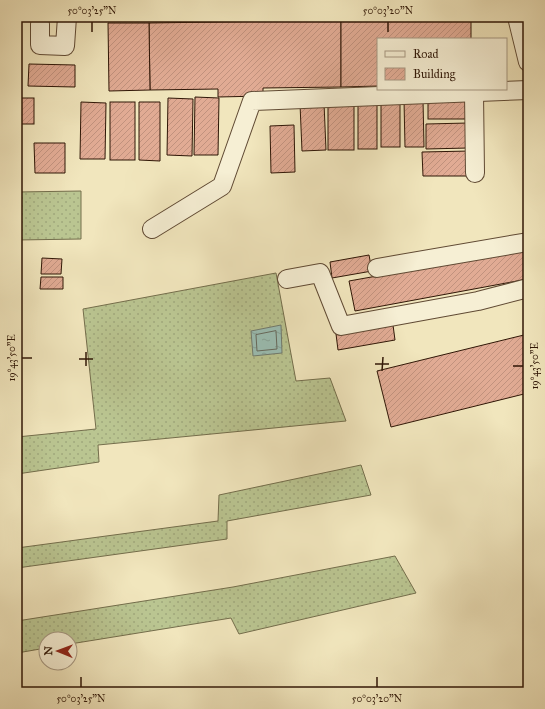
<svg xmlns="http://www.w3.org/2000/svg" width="545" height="709" viewBox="0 0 545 709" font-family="'IM FELL Great Primer',serif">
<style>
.grass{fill:url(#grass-dots);stroke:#746e4c}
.water{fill:url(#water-ripples);stroke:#707b6f}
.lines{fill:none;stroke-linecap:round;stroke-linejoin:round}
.shore{stroke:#656a5e;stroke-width:1}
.building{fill:url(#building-hatch);stroke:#2f1606}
.minor-casing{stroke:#604a34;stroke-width:20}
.minor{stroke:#f6efd4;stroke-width:18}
.ticks{fill:none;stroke:#2f1606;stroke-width:1.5}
.neatline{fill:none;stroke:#2f1606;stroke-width:1.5}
.ticks-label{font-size:10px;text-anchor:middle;fill:#2f1606}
</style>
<defs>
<pattern id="grass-dots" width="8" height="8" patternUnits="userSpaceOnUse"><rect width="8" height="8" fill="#bac591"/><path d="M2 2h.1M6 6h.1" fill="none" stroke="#a0a87c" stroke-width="1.8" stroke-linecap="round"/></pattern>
<pattern id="water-ripples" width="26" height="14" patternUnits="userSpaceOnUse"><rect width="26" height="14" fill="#9bbfb5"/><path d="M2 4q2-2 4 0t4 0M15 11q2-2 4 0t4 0" fill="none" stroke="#86a39a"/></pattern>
<pattern id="building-hatch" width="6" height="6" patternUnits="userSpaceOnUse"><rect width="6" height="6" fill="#e1ab94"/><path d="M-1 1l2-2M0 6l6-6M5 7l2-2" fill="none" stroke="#c1927e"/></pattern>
</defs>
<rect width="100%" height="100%" fill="#f1e6bd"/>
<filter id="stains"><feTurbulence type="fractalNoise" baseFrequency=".005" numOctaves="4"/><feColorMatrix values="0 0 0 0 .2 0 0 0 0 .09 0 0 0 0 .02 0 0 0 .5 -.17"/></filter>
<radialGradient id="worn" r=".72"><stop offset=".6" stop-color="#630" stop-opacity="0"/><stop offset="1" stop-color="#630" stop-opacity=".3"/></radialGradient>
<g class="grass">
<polygon points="81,191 81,239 17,240 17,192"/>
<polygon points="276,273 296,381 330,378 346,421 98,445 99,462 17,474 17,437 96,429 83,309"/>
<polygon points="361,465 371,495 227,521 227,539 17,568 17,548 218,521 219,495"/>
<polygon points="395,556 416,593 239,634 231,618 70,644 70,639 46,639 46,648 17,653 17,621 233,587"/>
</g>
<polygon class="water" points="281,325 282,353 253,356 251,331"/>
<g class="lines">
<polygon class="shore" points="276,331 277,349 257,351 256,335"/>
</g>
<g class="building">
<polygon points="341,20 341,87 263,88 263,96 218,97 218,89 150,90 149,23"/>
<polygon points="341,20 471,20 471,39 378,39 378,86 341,87"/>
<polygon points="108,23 149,23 150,90 109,91"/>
<polygon points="29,64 75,65 75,87 28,86"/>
<polygon points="195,97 219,98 218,155 194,155"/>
<rect x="17" y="98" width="17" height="26"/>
<polygon points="168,98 193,99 192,156 167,155"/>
<rect x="328" y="99" width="26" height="51"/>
<polygon points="404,100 423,100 424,147 405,147"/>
<rect x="381" y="101" width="19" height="46"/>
<rect x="428" y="101" width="44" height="18"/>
<polygon points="81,102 106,103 105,159 80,159"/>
<rect x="110" y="102" width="25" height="58"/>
<polygon points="139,102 160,102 160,161 139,160"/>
<rect x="358" y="102" width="19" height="47"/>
<polygon points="324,103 326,150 302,151 300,104"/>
<polygon points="468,123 468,148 426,149 426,124"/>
<polygon points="294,125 295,172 271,173 270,126"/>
<polygon points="34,143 65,143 65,173 35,173"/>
<polygon points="470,151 470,176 423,176 422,152"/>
<polygon points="528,249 528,279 355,311 349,281"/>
<polygon points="369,255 372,271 332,278 330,262"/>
<polygon points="42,258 62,259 61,274 41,274"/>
<polygon points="41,277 63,277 63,289 40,289"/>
<polygon points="393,325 395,340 338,350 336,334"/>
<polygon points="528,334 528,393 391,427 377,371"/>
</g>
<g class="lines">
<g class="minor-casing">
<g id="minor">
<polyline points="517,17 528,62"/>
<polyline points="40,24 40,45 65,46 67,17"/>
<polyline points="474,93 475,173"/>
<polyline points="152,229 222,186 252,101 528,90"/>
<polyline points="377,268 528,242"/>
<polyline points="287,279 320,273 341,326 478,301 528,288"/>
</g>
</g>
<use href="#minor" class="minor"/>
</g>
<path class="ticks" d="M92,32v-10M388,32v-10M22,358h10M79,359h14M375,364h14M86,366v-14M513,366h10M382,371l1,-14M81,687v-10M377,687v-10"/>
<rect width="545" height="709" fill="none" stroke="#f1e6bd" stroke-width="44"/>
<rect x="377" y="38" width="130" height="52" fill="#f6efd4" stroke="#a69882"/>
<rect x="385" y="51" width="20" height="6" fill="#f6efd4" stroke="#a69882"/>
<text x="413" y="58" font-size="12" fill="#2f1606">Road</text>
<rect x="385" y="68" width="20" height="12" fill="url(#building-hatch)" stroke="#a69882"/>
<text x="413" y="78" font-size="12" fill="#2f1606">Building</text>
<g transform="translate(58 651) rotate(271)"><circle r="19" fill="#f6efd4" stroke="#a69882"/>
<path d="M0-3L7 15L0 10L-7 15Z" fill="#8f2418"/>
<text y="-6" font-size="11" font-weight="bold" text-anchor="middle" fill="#2f1606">N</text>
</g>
<rect x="22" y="22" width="501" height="665" class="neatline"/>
<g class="ticks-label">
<text x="92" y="14">50°03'25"N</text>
<text x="388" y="14">50°03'20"N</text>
<text transform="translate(11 358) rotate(-90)" y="4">19°43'50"E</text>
<text transform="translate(534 366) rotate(-90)" y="4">19°43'50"E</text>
<text x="81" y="702">50°03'25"N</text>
<text x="377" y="702">50°03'20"N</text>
</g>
<rect width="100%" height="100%" filter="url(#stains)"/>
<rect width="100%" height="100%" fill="url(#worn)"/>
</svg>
